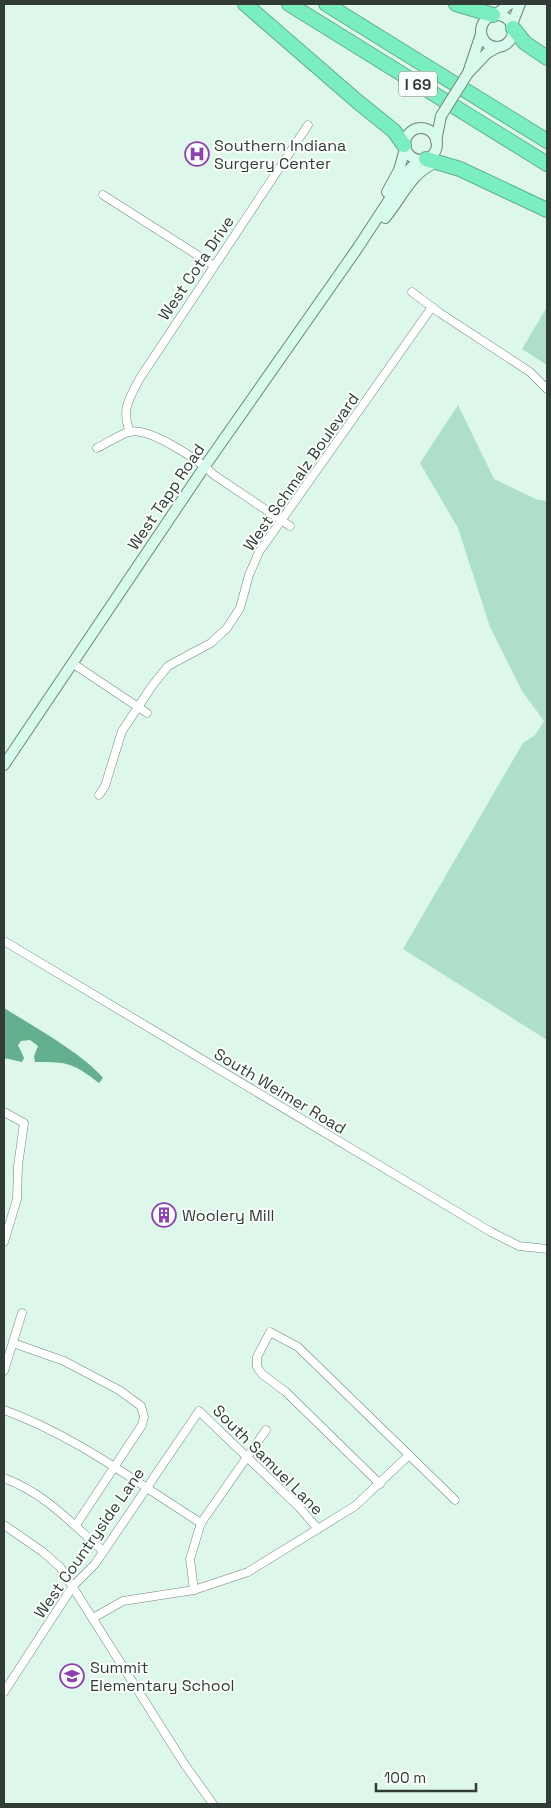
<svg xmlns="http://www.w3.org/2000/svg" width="551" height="1808" viewBox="0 0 551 1808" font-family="'Space Grotesk',sans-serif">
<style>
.green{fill:#aedfc8}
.water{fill:#63af8e}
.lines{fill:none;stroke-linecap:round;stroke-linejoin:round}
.minor-casing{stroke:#6f877b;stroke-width:9}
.secondary-casing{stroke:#6f877b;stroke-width:12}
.motorway-casing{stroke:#61b08f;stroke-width:16}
.minor{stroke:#fff;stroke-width:8}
.secondary{stroke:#d7faec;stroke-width:10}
.motorway{stroke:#7aeebe;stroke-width:14}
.secondary-bridge-casing{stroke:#6f877b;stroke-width:12;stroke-linecap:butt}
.secondary-bridge{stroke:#d7faec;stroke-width:10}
.labels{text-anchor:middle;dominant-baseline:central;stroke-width:4;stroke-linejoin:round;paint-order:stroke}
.shield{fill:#fafffc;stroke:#6e7672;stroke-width:1}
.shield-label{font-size:15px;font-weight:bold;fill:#323c37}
.poi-label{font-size:16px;fill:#323c37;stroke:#fafffc;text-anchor:start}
.street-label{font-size:16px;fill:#323c37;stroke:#fafffc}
</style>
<rect width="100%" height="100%" fill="#ddf8ea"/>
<g class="green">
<polygon points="547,307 547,365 522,349"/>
<polygon points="458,405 494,479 538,500 547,501 547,1040 403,949 523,743 535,735 544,721 522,691 490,627 458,528 420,463"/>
</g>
<path class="water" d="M4,1008c27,17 81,47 99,70l-4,5c-26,-20 -31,-21 -64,-21l-1,-6 4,-10 -8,-6 -9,1 -3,4 6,13 -2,4 -18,-4z"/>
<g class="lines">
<g class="minor-casing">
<g id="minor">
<polyline points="103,195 213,265"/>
<polyline points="412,292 440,313 530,372 547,389"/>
<path d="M130,432c-9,-23 -1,-33 10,-54l168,-253"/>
<path d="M97,448c10,-5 21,-12 31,-16 21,-6 72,29 86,43l76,51"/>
<polyline points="72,663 147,713"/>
<polyline points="99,795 105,786 122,731 152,686 168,666 211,643 227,628 240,608 249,575 259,552 432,307"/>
<polyline points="4,941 491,1232 519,1246 547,1249"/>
<polyline points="4,1112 24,1123 18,1166 17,1199 4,1242"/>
<polyline points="13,1343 64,1361 119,1390 141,1406 144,1417 142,1425 76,1525"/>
<polyline points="4,1371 22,1313"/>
<path d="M4,1410c72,26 133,73 197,113"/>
<polyline points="409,1455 455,1500"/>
<path d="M4,1478c42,16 66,44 99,73"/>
<polyline points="4,1525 43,1552 60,1567 185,1765 213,1804"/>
<polyline points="194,1590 190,1559 201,1523 266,1430"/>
<polyline points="93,1618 123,1601 194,1590 248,1572 355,1506 409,1455 298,1347 270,1332 257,1357 257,1367 262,1374 286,1392 380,1484"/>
<polyline points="4,1692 73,1586 95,1564 199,1411 299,1507 318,1529"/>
</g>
</g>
<g class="secondary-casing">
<g id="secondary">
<polyline points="496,14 510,4"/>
<circle cx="497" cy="31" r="16"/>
<polyline points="512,24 520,4"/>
<polyline points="469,72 487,53 498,47"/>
<polyline points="468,73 481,34"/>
<circle cx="421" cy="144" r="16"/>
<polyline points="436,141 441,116"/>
<polyline points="387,192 399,170 405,149"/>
<path d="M385,218c17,-20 26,-46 52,-56"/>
<polyline points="4,765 205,466 357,249 408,171 419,160"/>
</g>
</g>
<g class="motorway-casing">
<g id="motorway">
<polyline points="245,4 358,102 394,131 404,145"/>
<polyline points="289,4 547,164"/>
<polyline points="326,4 547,141"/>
<polyline points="456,4 493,15"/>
<polyline points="513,28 525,43 547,58"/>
<polyline points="426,159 460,169 547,210"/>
</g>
</g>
<use href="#minor" class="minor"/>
<use href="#secondary" class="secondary"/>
<use href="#motorway" class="motorway"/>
<g class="secondary-bridge-casing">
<polyline id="secondary-bridge" points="441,116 468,73"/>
</g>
<use href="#secondary-bridge" class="secondary-bridge"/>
</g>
<defs>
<g id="hospital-ring" transform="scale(1.25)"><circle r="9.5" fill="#fafffc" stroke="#9041b1" stroke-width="1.5"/><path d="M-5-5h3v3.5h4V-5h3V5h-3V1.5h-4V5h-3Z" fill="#9041b1"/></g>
<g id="building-ring" transform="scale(1.25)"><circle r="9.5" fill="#fafffc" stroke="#9041b1" stroke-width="1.5"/><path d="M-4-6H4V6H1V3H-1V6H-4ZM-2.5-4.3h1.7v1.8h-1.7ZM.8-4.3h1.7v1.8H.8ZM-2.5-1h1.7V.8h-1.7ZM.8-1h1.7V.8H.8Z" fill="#9041b1"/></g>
<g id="school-ring" transform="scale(1.25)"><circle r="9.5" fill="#fafffc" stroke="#9041b1" stroke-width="1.5"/><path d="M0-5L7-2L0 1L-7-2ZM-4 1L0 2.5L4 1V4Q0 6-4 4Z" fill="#9041b1"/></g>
</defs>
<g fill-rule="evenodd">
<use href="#hospital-ring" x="197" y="154"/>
<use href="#building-ring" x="164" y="1215"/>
<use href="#school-ring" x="72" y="1676"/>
</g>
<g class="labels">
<rect class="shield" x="399" y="71.5" width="38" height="25" rx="4"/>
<g class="shield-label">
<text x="418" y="84">I 69</text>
</g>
<g class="poi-label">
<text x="214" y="145">Southern Indiana<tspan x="214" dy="18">Surgery Center</tspan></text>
<text x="182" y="1215">Woolery Mill</text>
<text x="90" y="1667">Summit<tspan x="90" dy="18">Elementary School</tspan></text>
</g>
<g class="street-label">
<text transform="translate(196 268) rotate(-56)">West Cota Drive</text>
<text transform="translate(301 472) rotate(-55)">West Schmalz Boulevard</text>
<text transform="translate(166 497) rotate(-56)">West Tapp Road</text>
<text transform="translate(280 1091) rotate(31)">South Weimer Road</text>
<text transform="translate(268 1460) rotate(45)">South Samuel Lane</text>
<text transform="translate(89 1543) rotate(-55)">West Countryside Lane</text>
</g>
</g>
<rect width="551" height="1808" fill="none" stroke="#323c37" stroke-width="10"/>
<path d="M376 1783v8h100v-8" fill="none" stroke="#323c37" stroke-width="2.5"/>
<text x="384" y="1783" font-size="15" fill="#323c37" stroke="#fafffc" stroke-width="4" paint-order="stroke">100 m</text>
</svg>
